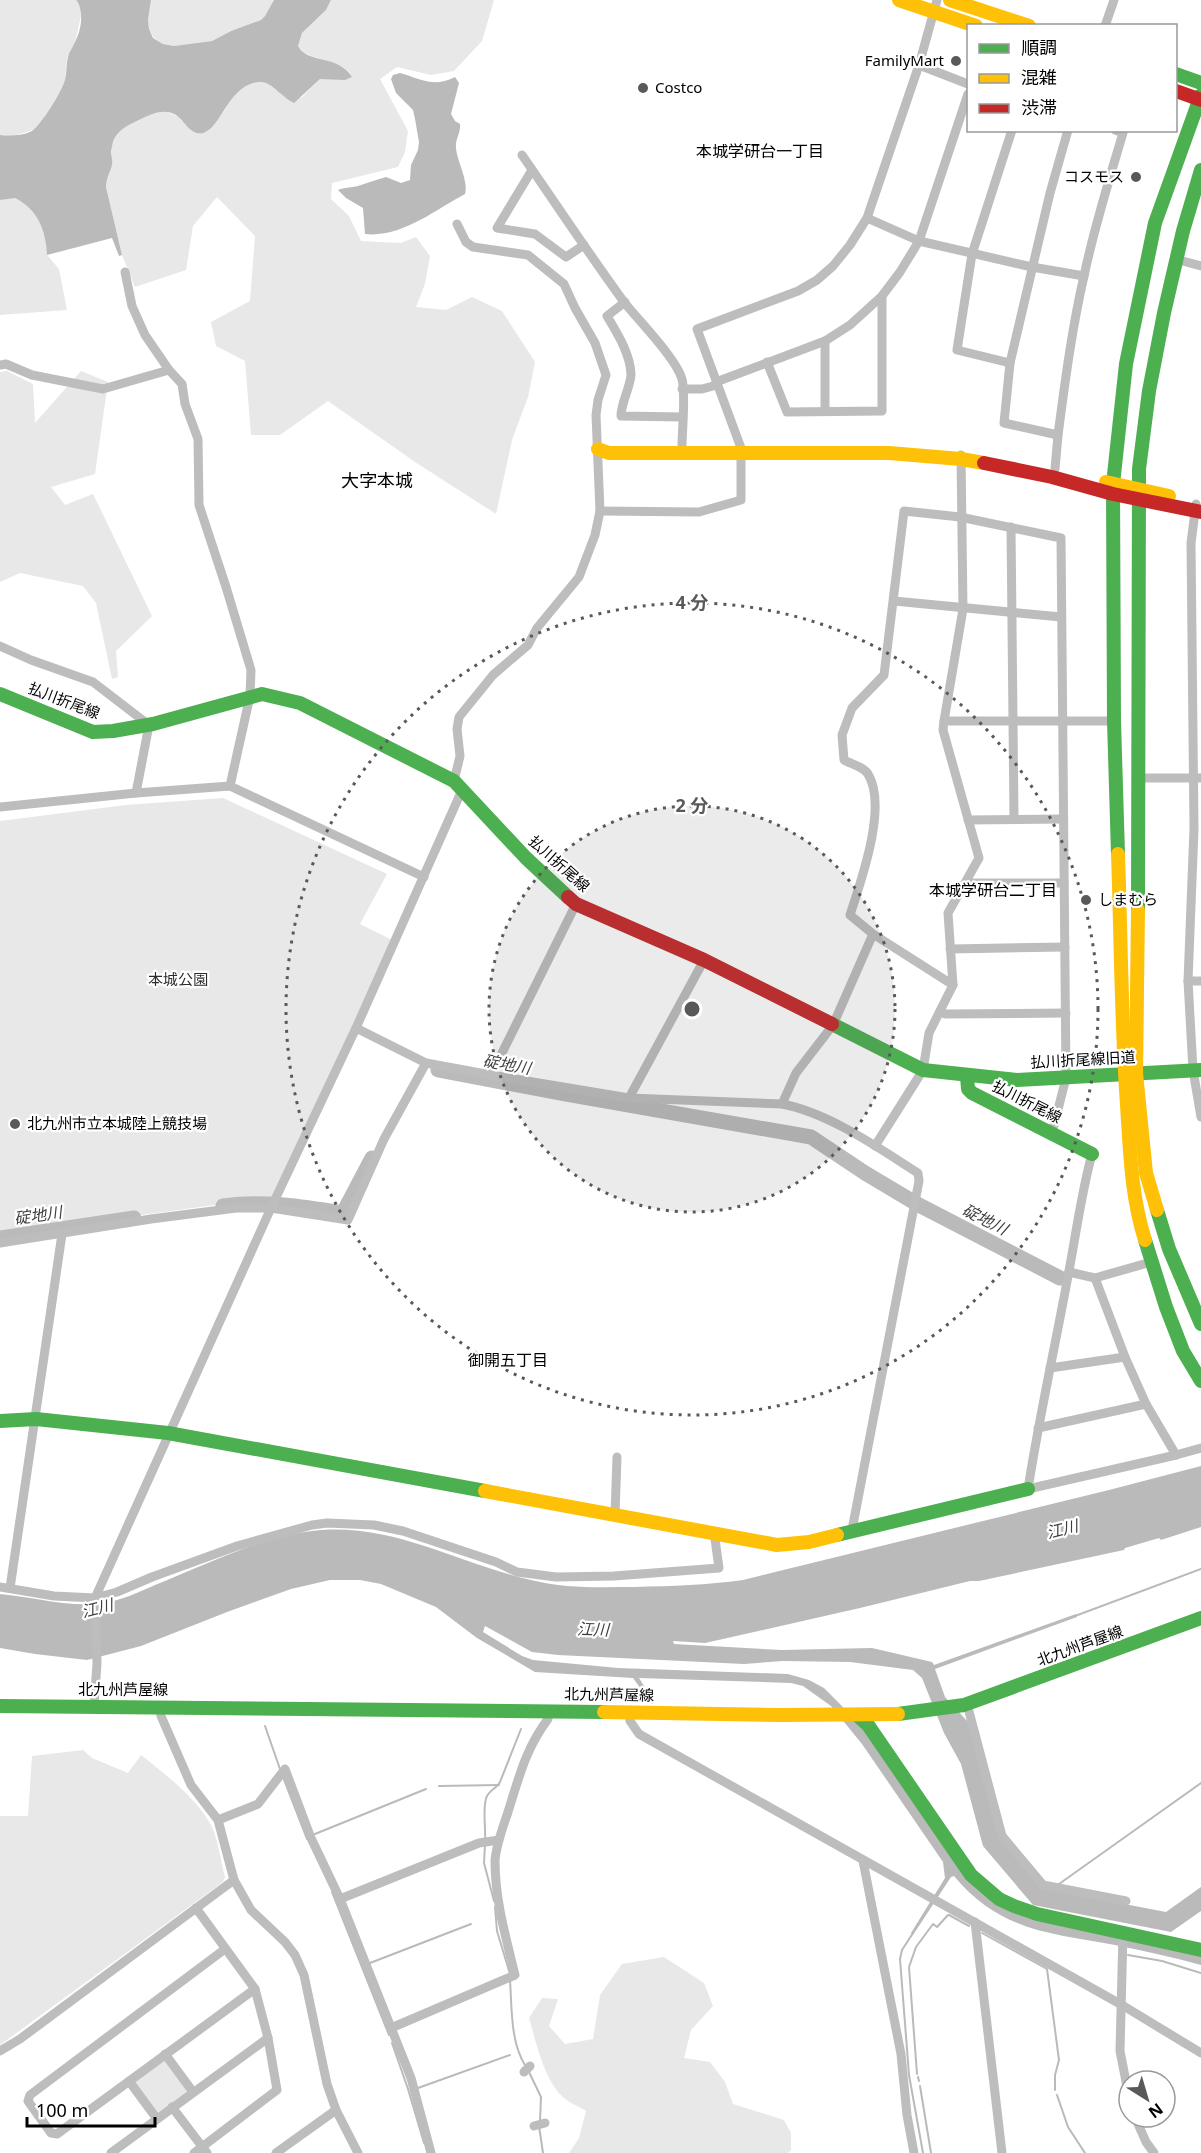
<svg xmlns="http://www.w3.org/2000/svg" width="1201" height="2153" viewBox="0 0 1201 2153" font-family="'Noto Sans','Noto Sans JP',sans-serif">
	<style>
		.green { fill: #e8e8e8 }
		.water { fill: #bababa }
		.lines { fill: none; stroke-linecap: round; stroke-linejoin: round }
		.stream { stroke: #bababa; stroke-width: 2 }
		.river { stroke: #bababa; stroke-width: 15 }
		.street { stroke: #bdbdbd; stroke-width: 9 }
		.fast { stroke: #4caf50; stroke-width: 14 }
		.slow { stroke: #ffc107; stroke-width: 14 }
		.jam { stroke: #c62828; stroke-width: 14 }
		.ring { fill: none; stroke: #595959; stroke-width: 3; stroke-dasharray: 3 6 }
		.poi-dot { fill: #595959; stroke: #fff; stroke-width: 2 }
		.labels { text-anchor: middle; stroke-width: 4.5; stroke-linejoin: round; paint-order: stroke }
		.poi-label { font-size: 15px; fill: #000; stroke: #fff; text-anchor: start }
		.street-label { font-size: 15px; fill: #000; stroke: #fff }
		.park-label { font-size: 15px; fill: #2d2d2d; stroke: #fff }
		.neighbourhood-label { font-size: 16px; fill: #000; stroke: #fff }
		.water-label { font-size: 16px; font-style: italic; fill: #3e3e3e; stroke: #fff }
		.quarter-label { font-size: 18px; fill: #000; stroke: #fff }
		.centre { fill: #595959; stroke: #fff; stroke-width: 3 }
		.ring-label { font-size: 18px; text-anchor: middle; font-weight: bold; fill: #595959; stroke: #fff; stroke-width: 4.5; stroke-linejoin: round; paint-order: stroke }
	</style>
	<rect width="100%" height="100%" fill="#fff"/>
	<g class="green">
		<polygon points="0,0 76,0 82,12 80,20 75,43 67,58 65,81 58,95 42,121 33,130 13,136 0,135"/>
		<polygon points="151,0 274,0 265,16 261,20 231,31 212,41 174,46 163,44 154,38 149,29 148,20"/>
		<path d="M 331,0 L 494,0 L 482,41 L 454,71 L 431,75 L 397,67 L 380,79 L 408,131 L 405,152 L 398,167 L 332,183 L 331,199 L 349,216 L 361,241 L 401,243 L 416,237 L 430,256 L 425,284 L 416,307 L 446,310 L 472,297 L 502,311 L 535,362 L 528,397 L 512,440 L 496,514 L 415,462 L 328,401 L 280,435 L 251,435 L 245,361 L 216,346 L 211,322 L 250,301 L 255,236 L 217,197 L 193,226 L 186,270 L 135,287 L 122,255 L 106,187 L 106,177 L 112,164 L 112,146 L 118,131 L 127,125 L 153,113 L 165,111 L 179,117 L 185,124 L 206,132 C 213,125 220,118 225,110 C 234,95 244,77 266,83 C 271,85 273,89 278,91 C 285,94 294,95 301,98 L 320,79 L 350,73 C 335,57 306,61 298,46 L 302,33 L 326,10 Z"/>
		<polygon points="8,198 15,198 23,202 37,217 43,228 46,238 47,255 59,269 67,310 0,315 0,200"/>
		<polygon points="7,371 33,384 35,423 81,371 108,382 95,474 51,487 65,505 93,494 152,616 116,651 118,677 112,679 96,603 83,586 20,573 0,582 0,372"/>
		<polygon points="223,798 387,874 360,924 392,940 271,1201 252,1200 60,1226 0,1236 0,821 126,805"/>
		<path d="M 83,1750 L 92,1758 L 128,1773 L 141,1755 C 164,1773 204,1804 214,1832 C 219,1846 221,1862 225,1877 L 223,1882 L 0,2045 L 0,1816 L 28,1816 L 32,1756 Z"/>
		<path d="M 664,1957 L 704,1983 L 713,2006 L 691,2030 L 684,2058 L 710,2062 L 725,2082 L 733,2104 L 784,2120 L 791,2133 L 791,2150 L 788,2153 L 569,2153 L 579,2138 L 586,2111 C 579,2106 568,2103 562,2096 C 544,2079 536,2042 529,2018 L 542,1998 L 558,1999 L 549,2026 L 565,2044 L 593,2039 L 600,1995 L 622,1964 Z"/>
		<polygon points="165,2058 190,2091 157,2115 133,2083"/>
	</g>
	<g class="water">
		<path d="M 76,0 L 151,0 L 148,20 L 149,29 L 153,38 L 163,44 L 174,46 L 212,41 L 231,31 L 261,20 L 265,16 L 274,0 L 331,0 L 326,10 L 302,33 L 298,46 C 307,64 338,54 352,77 L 345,80 L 320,79 L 294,103 C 284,98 277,89 268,84 C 262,81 255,82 250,84 C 227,93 220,128 203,133 C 189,136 184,118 174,114 C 164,109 153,113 143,118 C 129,125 115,129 112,147 C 110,153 113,160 112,165 C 110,173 106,178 106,187 L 122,255 L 119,256 L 112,238 L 47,255 C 46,230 38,210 15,198 L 0,200 L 0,135 C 11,136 22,136 32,131 C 41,125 62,91 65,80 C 67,72 66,64 68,57 C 69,52 72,49 74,44 C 81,32 85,11 76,0 Z"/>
		<path d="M 400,73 C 421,79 433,88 455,77 L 459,83 L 451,114 L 455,121 L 460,124 C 461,133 455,139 456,148 C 457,161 469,182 465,194 C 435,210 401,238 365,234 L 363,208 L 346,198 L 338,190 C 345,187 351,188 358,186 C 367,183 376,180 386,177 L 401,183 L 410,180 L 411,165 L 418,150 L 419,142 L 415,119 L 413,110 L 396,93 L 391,79 L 393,75 Z"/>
		<path d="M 1201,1466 L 1201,1527 L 1161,1540 L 1159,1538 L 1125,1548 L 1124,1550 L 979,1581 L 970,1581 L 860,1608 L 705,1643 L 673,1641 L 674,1644 L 782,1650 L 872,1648 L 932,1662 L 934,1665 L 1076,1614 L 1077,1617 L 935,1669 L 945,1697 L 969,1723 L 999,1837 L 1041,1888 L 1166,1912 L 1201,1887 L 1201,1911 L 1171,1932 L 1033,1905 L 983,1846 L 961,1764 L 944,1733 L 922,1678 L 913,1670 L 850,1662 L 783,1661 L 744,1664 L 558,1655 L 532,1652 L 485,1626 L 483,1632 L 522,1656 L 533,1660 L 618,1668 L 788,1674 L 809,1680 L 824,1688 L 839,1703 L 870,1737 L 991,1898 L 1201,1955 L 1201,1965 C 1172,1957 1144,1951 1115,1945 C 1049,1933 1000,1931 954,1876 L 951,1877 L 913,1935 L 911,1933 L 945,1878 L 943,1862 L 862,1744 L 831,1706 L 803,1686 L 791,1683 L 639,1678 L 654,1702 L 652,1704 L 633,1678 L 535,1672 L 477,1638 L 436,1607 L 381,1584 L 360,1580 L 330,1580 L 291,1589 L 227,1612 L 141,1646 L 87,1660 L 35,1654 L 0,1648 L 0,1594 C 35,1597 68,1608 103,1603 C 120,1601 139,1592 155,1585 C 206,1565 266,1534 322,1530 C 397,1525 460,1564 531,1580 C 566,1589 600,1587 635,1587 C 672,1586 707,1585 743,1580 L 1109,1490 Z"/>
	</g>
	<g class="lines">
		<g class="stream">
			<polyline points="1075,1616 1201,1569"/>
			<polyline points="265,1726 280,1769"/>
			<polyline points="283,1777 307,1839"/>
			<polyline points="439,1786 499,1785"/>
			<polyline points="315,1834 426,1789"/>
			<path d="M 485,1840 C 486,1828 482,1805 487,1796 C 490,1790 497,1788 500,1782 L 521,1729"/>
			<polyline points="485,1845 484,1863 494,1901"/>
			<polyline points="1059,1884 1201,1783"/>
			<polyline points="332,1892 389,2035"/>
			<polyline points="495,1907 497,1931 510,1974"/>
			<polyline points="949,1915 969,1926"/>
			<polyline points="913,1933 902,1950 900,1959 909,2075 923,2153"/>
			<polyline points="982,1933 1047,1969 1059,2060 1055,2075 1055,2090"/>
			<polyline points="1128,1955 1162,1961 1201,1973"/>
			<polyline points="370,1963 471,1924"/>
			<path d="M 510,1980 C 512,2008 510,2042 526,2067"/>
			<polyline points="392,2043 408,2089 424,2143"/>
			<polyline points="529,2072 541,2097 540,2121"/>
			<polyline points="917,2074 909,1967 916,1947 933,1924 937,1927 948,1915"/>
			<polyline points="918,2077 919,2081"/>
			<polyline points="920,2086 931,2153"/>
			<polyline points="418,2088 510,2055"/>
			<polyline points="1057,2095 1068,2127 1085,2153"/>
			<polyline points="539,2126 543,2153"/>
		</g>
		<g class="river">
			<polyline points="438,1070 565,1094 811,1137 865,1173 917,1204 1060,1278"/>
			<path d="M 223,1206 C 265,1200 303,1207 343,1213 L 372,1158"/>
			<polyline points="0,1238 134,1218"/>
		</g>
		<g class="street">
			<polyline points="1105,26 1114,0"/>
			<polyline points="919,65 968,84"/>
			<path d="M 1068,130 L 1050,193 L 1010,363 L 1004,423 L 1058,435 C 1065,382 1072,328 1084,276 C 1094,228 1109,180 1123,133 L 1115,130"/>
			<path d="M 522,155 C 556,204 589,254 624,302 C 638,320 676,358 682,379 C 686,395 682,429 682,447"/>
			<polyline points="532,170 497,228 535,234 566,257 584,245"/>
			<polyline points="867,218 919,241 1032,267 1084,276"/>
			<polyline points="1175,259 1201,266"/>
			<polyline points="125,272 132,306 145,335 169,370 182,384 185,404 198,439 199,505 226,587 251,670 250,696 230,786"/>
			<path d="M 625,302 L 607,316 C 617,333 630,353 631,374 C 631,386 621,402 621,416 L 682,417"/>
			<polyline points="767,362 787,412 882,411 882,296"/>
			<polyline points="1010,363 957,350 972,254 1012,130"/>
			<polyline points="0,365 6,364 32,375 103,389 169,370"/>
			<polyline points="716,382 825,341 850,325 882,296 900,272 919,241 968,94"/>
			<polyline points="682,389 702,389 717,385"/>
			<polyline points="825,411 825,341"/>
			<polyline points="961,455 963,609 944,721 1114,721"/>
			<polyline points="1055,469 1058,435"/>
			<polyline points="1196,504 1191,543 1194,829 1188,981 1193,1070 1201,1117"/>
			<polyline points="600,511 699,512 741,500 741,448 697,329 798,291 817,280 833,266 850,245 867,218 919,65 937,0"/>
			<polyline points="1011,527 1014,818"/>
			<polyline points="894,601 1061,617"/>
			<polyline points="0,646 31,660 93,682 149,725 136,793"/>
			<polyline points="1140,778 1201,778"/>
			<polyline points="454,781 460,756 457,729 459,717 493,675 528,645 537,628 579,577 595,535 600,511 596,415 598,400 606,375 595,343 575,308 564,284 528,255 473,247 466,242 457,224"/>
			<polyline points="0,807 136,793 230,786 424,877"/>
			<polyline points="968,820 1063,819"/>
			<polyline points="966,883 1064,883"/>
			<polyline points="950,949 1065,947"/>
			<polyline points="1188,981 1201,981"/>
			<path d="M 953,985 L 873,934 L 850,915 C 861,881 888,806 868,774 C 864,767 851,764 844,760 L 842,735 L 852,708 L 884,675 L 904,511 L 960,517 L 1061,538 L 1066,1078 L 1052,1133"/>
			<polyline points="940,1011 945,1014 1066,1013"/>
			<path d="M 356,1028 L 426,1063 L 491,1075 L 629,1098 L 782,1104 C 829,1113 877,1147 918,1173 L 919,1181 L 852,1530"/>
			<polyline points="491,1075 576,904"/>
			<polyline points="629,1098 704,960"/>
			<polyline points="782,1104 796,1073 833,1025 873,934"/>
			<polyline points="875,1146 923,1070 929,1033 953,985 948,913 979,858 943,730 944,721"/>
			<path d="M 1092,1154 C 1081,1194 1076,1235 1068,1276 C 1055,1347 1039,1418 1028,1489 L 1176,1455 L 1201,1448"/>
			<polyline points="0,1243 151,1219 236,1208 271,1208 348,1220 384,1139 426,1063"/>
			<polyline points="1151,1262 1095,1278 1125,1357 1146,1404 1176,1455"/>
			<polyline points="1069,1272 1095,1278"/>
			<polyline points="1050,1368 1125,1357"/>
			<polyline points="1038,1428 1146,1404"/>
			<polyline points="615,1515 617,1457"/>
			<polyline points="0,1587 54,1596 95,1598 117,1592 152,1577 237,1546 312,1525 327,1523 374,1525 403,1531 496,1562 517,1572 556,1577 614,1576 719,1568 714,1532"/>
			<polyline points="10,1588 62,1234"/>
			<polyline points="967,1704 1002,1836 1043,1885 1126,1901"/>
			<polyline points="160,1706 161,1716 191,1785 218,1820 234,1880 251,1910 285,1942 295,1955 304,1975 327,2084 336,2110 358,2153"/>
			<polyline points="94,1707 97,1663 95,1598 271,1208 356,1028 462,790"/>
			<polyline points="630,1712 630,1721 639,1734 1122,2005 1201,2053"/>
			<polyline points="218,1820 258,1804 285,1769 311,1838 340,1899 411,2078 431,2153"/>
			<polyline points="863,1861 901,2054 907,2115 914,2153"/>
			<polyline points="340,1899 479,1843 499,1840"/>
			<polyline points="975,1922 1002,2153"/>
			<polyline points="1123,1933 1120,2051 1129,2097"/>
			<polyline points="225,1949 30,2095 28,2101 51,2133 57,2134 255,1989"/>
			<path d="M 391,2028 L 515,1975 C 506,1938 495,1900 495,1861 C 496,1845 503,1827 508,1812 C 519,1777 526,1748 548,1719"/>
			<polyline points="0,2051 20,2039 234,1880"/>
			<polyline points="165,2054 193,2092"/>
			<polyline points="524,2072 530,2066"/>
			<polyline points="129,2081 157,2119"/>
			<polyline points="172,2107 207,2153"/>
			<polyline points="1135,2117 1146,2142 1154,2153"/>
			<polyline points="534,2126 545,2123"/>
			<polyline points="111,2153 268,2038"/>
			<polyline points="194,2153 277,2090 268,2038 255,1989 196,1908"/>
			<polyline points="276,2153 336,2110"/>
		</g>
		<g class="fast">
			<polyline points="1176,74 1201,83"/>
			<polyline points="0,694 93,732 113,731 153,724 262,694 300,703 454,781 526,858 568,897"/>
			<polyline points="1118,854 1114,721 1113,484 1126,364 1155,223 1201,95"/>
			<polyline points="1138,910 1139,469 1149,391 1164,313 1183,231 1201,170"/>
			<polyline points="832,1024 923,1070 1017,1080 1201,1070"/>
			<polyline points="967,1076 968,1089 972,1093 1092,1154"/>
			<polyline points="1157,1210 1169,1249 1201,1324"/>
			<polyline points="1145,1240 1166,1307 1183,1351 1201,1381"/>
			<polyline points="0,1421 36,1419 168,1433 485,1491"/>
			<polyline points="837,1535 1028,1489"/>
			<polyline points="0,1706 604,1712"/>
			<polyline points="898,1714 964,1705 1201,1618"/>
			<polyline points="858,1716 868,1725 971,1875 999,1899 1014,1906 1037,1914 1201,1950"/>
		</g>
		<g class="slow">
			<polyline points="899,0 976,26"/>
			<polyline points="950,0 1029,26"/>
			<polyline points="598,449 609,453 889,453 961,459 984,463"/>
			<polyline points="1106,482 1169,496"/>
			<path d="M 1118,854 C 1121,938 1121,1021 1127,1105 C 1130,1150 1131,1196 1145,1240"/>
			<polyline points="1138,910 1136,1073 1146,1173 1157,1210"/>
			<polyline points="485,1491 777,1545 809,1542 837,1535"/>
			<polyline points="604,1712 780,1715 898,1714"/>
		</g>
		<g class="jam">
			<polyline points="1176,91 1201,100"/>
			<polyline points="984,463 1052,477 1113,494 1201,512"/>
			<polyline points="568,897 576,904 704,960 832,1024"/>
		</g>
	</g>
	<circle cx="692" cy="1009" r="203" fill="#595959" fill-opacity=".12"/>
	<g class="ring">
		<circle cx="692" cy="1009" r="203"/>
		<circle cx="692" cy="1009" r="406"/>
	</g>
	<g class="poi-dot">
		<circle cx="956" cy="61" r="6"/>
		<circle cx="643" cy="88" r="6"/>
		<circle cx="1136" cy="177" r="6"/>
		<circle cx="1086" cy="900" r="6"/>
		<circle cx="15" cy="1124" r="6"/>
	</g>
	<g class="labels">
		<g class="poi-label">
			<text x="944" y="66" text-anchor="end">FamilyMart</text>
			<text x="655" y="93">Costco</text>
			<text x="1124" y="182" text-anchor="end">コスモス</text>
			<text x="1098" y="905">しまむら</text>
			<text x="27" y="1129">北九州市立本城陸上競技場</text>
		</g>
		<g class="street-label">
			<text transform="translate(64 701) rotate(21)" y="5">払川折尾線</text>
			<text transform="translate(559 864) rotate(42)" y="5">払川折尾線</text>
			<text transform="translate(1083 1060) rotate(-3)" y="5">払川折尾線旧道</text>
			<text transform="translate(1027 1102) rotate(27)" y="5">払川折尾線</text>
			<text transform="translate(1080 1646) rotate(-20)" y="5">北九州芦屋線</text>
			<text x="123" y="1695">北九州芦屋線</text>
			<text transform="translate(609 1695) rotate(1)" y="5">北九州芦屋線</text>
		</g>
		<g class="park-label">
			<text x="178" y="985">本城公園</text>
		</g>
		<g class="neighbourhood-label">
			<text x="760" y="157">本城学研台一丁目</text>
			<text x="993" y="896">本城学研台二丁目</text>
			<text x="508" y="1366">御開五丁目</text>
		</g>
		<g class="water-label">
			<text transform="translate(507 1064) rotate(10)" y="6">碇地川</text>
			<text transform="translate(38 1215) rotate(-8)" y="6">碇地川</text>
			<text transform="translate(985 1219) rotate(27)" y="6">碇地川</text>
			<text transform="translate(1062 1529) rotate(-14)" y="6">江川</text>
			<text transform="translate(97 1608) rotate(-14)" y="6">江川</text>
			<text transform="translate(593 1629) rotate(2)" y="6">江川</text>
		</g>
		<g class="quarter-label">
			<text x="377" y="487">大字本城</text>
		</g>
	</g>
	<circle cx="692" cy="1009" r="9" class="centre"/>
	<g class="ring-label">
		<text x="692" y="609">4 分</text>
		<text x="692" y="812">2 分</text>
	</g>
	<rect x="967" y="24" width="210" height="108" fill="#ffffff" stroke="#999999" stroke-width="1.5"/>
	<rect x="979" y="44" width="30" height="9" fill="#4caf50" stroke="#999999" stroke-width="1.5"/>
	<text x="1021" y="54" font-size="18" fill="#000000">順調</text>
	<rect x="979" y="74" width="30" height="9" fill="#ffc107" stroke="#999999" stroke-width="1.5"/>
	<text x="1021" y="84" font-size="18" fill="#000000">混雑</text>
	<rect x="979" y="104" width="30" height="9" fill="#c62828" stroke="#999999" stroke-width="1.5"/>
	<text x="1021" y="114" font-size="18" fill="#000000">渋滞</text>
	<g transform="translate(1147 2099) rotate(143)"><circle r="28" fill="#ffffff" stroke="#999999" stroke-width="1.5"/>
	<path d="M0-4.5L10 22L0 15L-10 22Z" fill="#595959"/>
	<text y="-9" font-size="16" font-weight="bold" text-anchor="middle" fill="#000000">N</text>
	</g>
	<path d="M27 2117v9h128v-9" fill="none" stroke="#000000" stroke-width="3"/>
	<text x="36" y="2117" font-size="18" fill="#000000" stroke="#ffffff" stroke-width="4.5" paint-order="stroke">100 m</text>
</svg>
